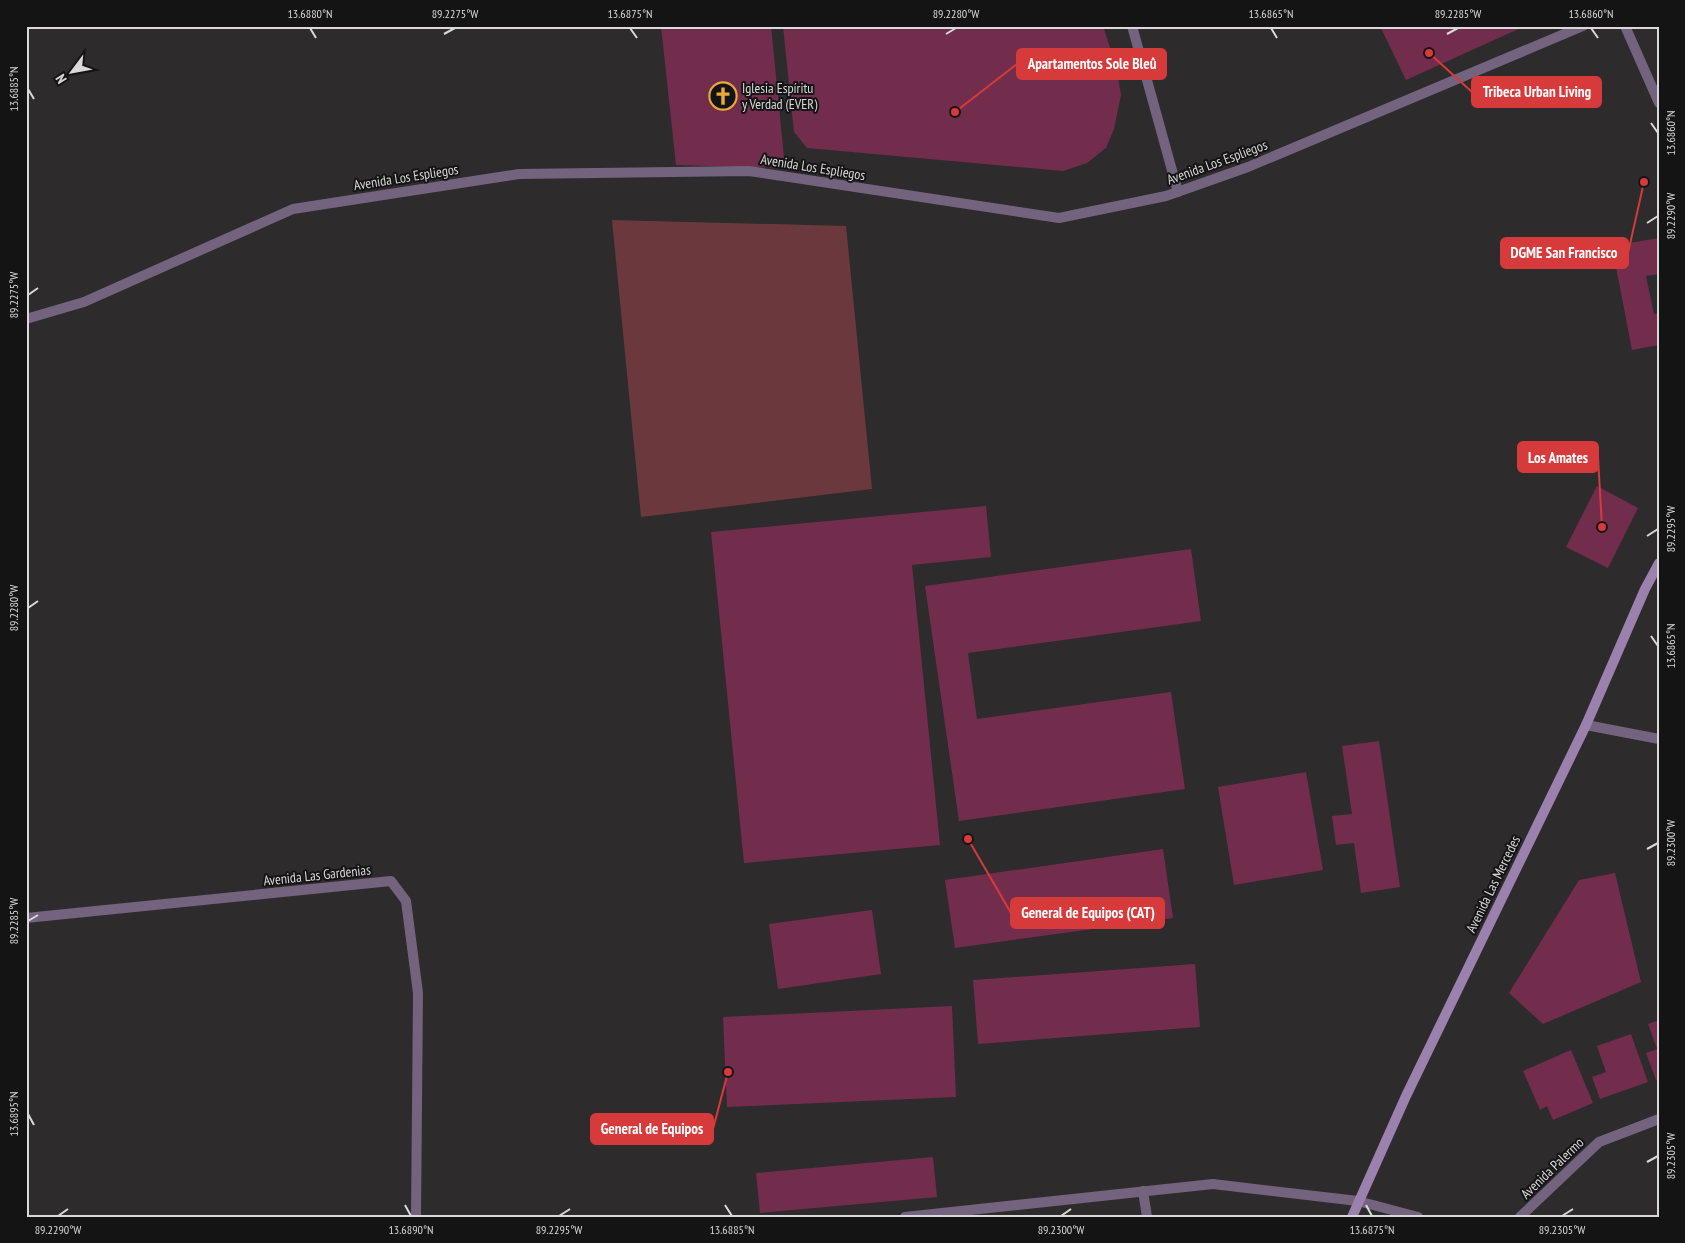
<svg xmlns="http://www.w3.org/2000/svg" width="1685" height="1243" viewBox="0 0 1685 1243" font-family="'PT Sans Narrow',sans-serif">
	<style>
		.green { fill: #6b393d }
		.building { fill: #722d4d }
		.lines { fill: none; stroke-linecap: round; stroke-linejoin: round }
		.lane { stroke: #73637e; stroke-width: 10 }
		.street { stroke: #73637e; stroke-width: 10 }
		.secondary { stroke: #9b81ad; stroke-width: 10 }
		.ticks { fill: none; stroke: #dad9da; stroke-width: 2 }
		.labels { text-anchor: middle; stroke-width: 4; stroke-linejoin: round; paint-order: stroke }
		.poi-label { font-size: 14px; fill: #dad9da; stroke: #151414; text-anchor: start }
		.street-label { font-size: 14px; fill: #dad9da; stroke: #151414 }
		.leader { fill: none; stroke: #d63a3a; stroke-width: 2 }
		.callout-dot { fill: #d63a3a; stroke: #151414; stroke-width: 2 }
		.callout { fill: #d63a3a; stroke: #d63a3a; stroke-width: 2 }
		.callout-label { font-size: 15px; text-anchor: middle; font-weight: bold; fill: #fff }
		.neatline { fill: none; stroke: #dad9da; stroke-width: 2 }
		.ticks-label { font-size: 12px; text-anchor: middle; fill: #dad9da }
	</style>
	<rect width="100%" height="100%" fill="#2d2b2c"/>
	<polygon class="green" points="612,220 846,226 872,489 641,517"/>
	<g class="building">
		<polygon points="661,26 771,26 785,168 676,165"/>
		<polygon points="783,26 1103,26 1116,66 1121,95 1114,129 1106,148 1087,163 1063,171 807,148 794,132"/>
		<polygon points="1380,26 1525,26 1406,80"/>
		<polygon points="1659,238 1659,274 1646,276 1654,314 1659,313 1659,345 1632,350 1612,246"/>
		<polygon points="1597,486 1638,508 1608,568 1566,547"/>
		<polygon points="986,506 991,557 912,565 940,845 744,863 711,532"/>
		<polygon points="1191,549 1201,621 968,653 977,719 1171,692 1185,789 959,821 925,586"/>
		<polygon points="1379,741 1400,887 1361,893 1354,843 1336,845 1332,816 1352,814 1342,746"/>
		<polygon points="1306,772 1323,870 1234,885 1218,787"/>
		<polygon points="1163,849 1173,918 955,948 945,880"/>
		<polygon points="1615,873 1641,982 1543,1024 1509,993 1579,880"/>
		<polygon points="872,910 881,974 778,989 769,924"/>
		<polygon points="1195,964 1200,1027 978,1044 973,980"/>
		<polygon points="952,1006 956,1097 727,1107 723,1017"/>
		<polygon points="1659,1020 1659,1079 1656,1080 1646,1053 1657,1049 1648,1024"/>
		<polygon points="1631,1034 1648,1082 1600,1099 1592,1077 1606,1072 1597,1046"/>
		<polygon points="1571,1050 1593,1103 1553,1120 1547,1106 1540,1110 1523,1071"/>
		<polygon points="933,1157 937,1197 760,1213 756,1173"/>
	</g>
	<g class="lines">
		<polyline class="lane" points="1143,1191 1147,1217"/>
		<g class="street">
			<polyline points="1132,26 1178,192"/>
			<polyline points="1625,26 1659,103"/>
			<polyline points="26,319 84,302 293,209 519,174 749,171 1059,218 1166,196 1248,167 1583,26"/>
			<polyline points="1586,725 1659,739"/>
			<polyline points="26,918 391,881 406,901 418,993 416,1217"/>
			<polyline points="905,1217 1213,1184 1358,1201 1418,1217"/>
			<polyline points="1520,1217 1599,1142 1659,1119"/>
		</g>
		<polyline class="secondary" points="1352,1217 1406,1096 1586,725 1645,589 1659,563"/>
	</g>
	<path class="ticks" d="M 310,28 L 316,38M 630,28 L 637,38M 1271,28 L 1277,38M 1591,28 L 1598,38M 444,34 L 455,28M 946,34 L 956,28M 1447,34 L 1458,28M 28,89 L 34,99M 1651,123 L 1658,133M 1647,223 L 1658,216M 28,295 L 38,288M 1647,536 L 1658,529M 28,608 L 38,601M 1651,636 L 1658,646M 1647,849 L 1658,843M 28,921 L 38,915M 28,1114 L 34,1125M 1647,1162 L 1658,1156M 405,1205 L 411,1216M 725,1205 L 732,1216M 1366,1205 L 1372,1216M 58,1216 L 68,1209M 559,1216 L 570,1209M 1061,1216 L 1071,1209M 1562,1216 L 1573,1209"/>
	<defs>
		<g id="church-ring" transform="scale(1.4375)"><circle r="9.5" fill="#151414" stroke="#e8ab37" stroke-width="1.5"/><path d="M-1.2-6h2.4v3.5h3.3v2.4h-3.3V6h-2.4V-.1h-3.3v-2.4h3.3Z" fill="#e8ab37"/></g>
	</defs>
	<g fill-rule="evenodd">
		<use href="#church-ring" x="723" y="96"/>
	</g>
	<g class="labels">
		<g class="poi-label">
			<text x="742" y="93">Iglesia Espíritu<tspan x="742" dy="16">y Verdad (EVER)</tspan></text>
		</g>
		<g class="street-label">
			<text transform="translate(1217 162) rotate(-20)" y="5">Avenida Los Espliegos</text>
			<text transform="translate(813 167) rotate(9)" y="5">Avenida Los Espliegos</text>
			<text transform="translate(406 177) rotate(-9)" y="5">Avenida Los Espliegos</text>
			<text transform="translate(317 875) rotate(-6)" y="5">Avenida Las Gardenias</text>
			<text transform="translate(1493 884) rotate(-64)" y="5">Avenida Las Mercedes</text>
			<text transform="translate(1552 1168) rotate(-44)" y="5">Avenida Palermo</text>
		</g>
	</g>
	<path class="leader" d="M955 112L1017 64M1429 53L1472 92M1644 182L1628 253M1602 527L1598 457M968 839L1011 913M728 1072L713 1129"/>
	<g class="callout-dot">
		<circle cx="955" cy="112" r="5"/>
		<circle cx="1429" cy="53" r="5"/>
		<circle cx="1644" cy="182" r="5"/>
		<circle cx="1602" cy="527" r="5"/>
		<circle cx="968" cy="839" r="5"/>
		<circle cx="728" cy="1072" r="5"/>
	</g>
	<g class="callout">
		<rect x="1017" y="49" width="149" height="30" rx="5"/>
		<rect x="1472" y="77" width="129" height="30" rx="5"/>
		<rect x="1501" y="238" width="127" height="30" rx="5"/>
		<rect x="1518" y="442" width="80" height="30" rx="5"/>
		<rect x="1011" y="898" width="153" height="30" rx="5"/>
		<rect x="591" y="1114" width="122" height="30" rx="5"/>
	</g>
	<g class="callout-label">
		<text x="1092" y="69">Apartamentos Sole Bleû</text>
		<text x="1537" y="97">Tribeca Urban Living</text>
		<text x="1564" y="258">DGME San Francisco</text>
		<text x="1558" y="463">Los Amates</text>
		<text x="1088" y="918">General de Equipos (CAT)</text>
		<text x="652" y="1134">General de Equipos</text>
	</g>
	<rect width="1685" height="1243" fill="none" stroke="#151414" stroke-width="55"/>
	<g transform="translate(72 72) rotate(238)" stroke="#151414" stroke-width="4" paint-order="stroke">
	<path d="M0-4L9 19L0 12L-9 19Z" fill="#dad9da"/>
	<text y="-8" font-size="14" font-weight="bold" text-anchor="middle" fill="#dad9da">N</text>
	</g>
	<rect x="28" y="28" width="1630" height="1188" class="neatline"/>
	<g class="ticks-label">
		<text x="310" y="18">13.6880°N</text>
		<text x="455" y="18">89.2275°W</text>
		<text x="630" y="18">13.6875°N</text>
		<text x="956" y="18">89.2280°W</text>
		<text x="1271" y="18">13.6865°N</text>
		<text x="1458" y="18">89.2285°W</text>
		<text x="1591" y="18">13.6860°N</text>
		<text transform="translate(14 89) rotate(-90)" y="4">13.6885°N</text>
		<text transform="translate(1671 133) rotate(-90)" y="4">13.6860°N</text>
		<text transform="translate(1671 216) rotate(-90)" y="4">89.2290°W</text>
		<text transform="translate(14 295) rotate(-90)" y="4">89.2275°W</text>
		<text transform="translate(1671 529) rotate(-90)" y="4">89.2295°W</text>
		<text transform="translate(14 608) rotate(-90)" y="4">89.2280°W</text>
		<text transform="translate(1671 646) rotate(-90)" y="4">13.6865°N</text>
		<text transform="translate(1671 843) rotate(-90)" y="4">89.2300°W</text>
		<text transform="translate(14 921) rotate(-90)" y="4">89.2285°W</text>
		<text transform="translate(14 1114) rotate(-90)" y="4">13.6895°N</text>
		<text transform="translate(1671 1156) rotate(-90)" y="4">89.2305°W</text>
		<text x="58" y="1234">89.2290°W</text>
		<text x="411" y="1234">13.6890°N</text>
		<text x="559" y="1234">89.2295°W</text>
		<text x="732" y="1234">13.6885°N</text>
		<text x="1061" y="1234">89.2300°W</text>
		<text x="1372" y="1234">13.6875°N</text>
		<text x="1562" y="1234">89.2305°W</text>
	</g>
</svg>
